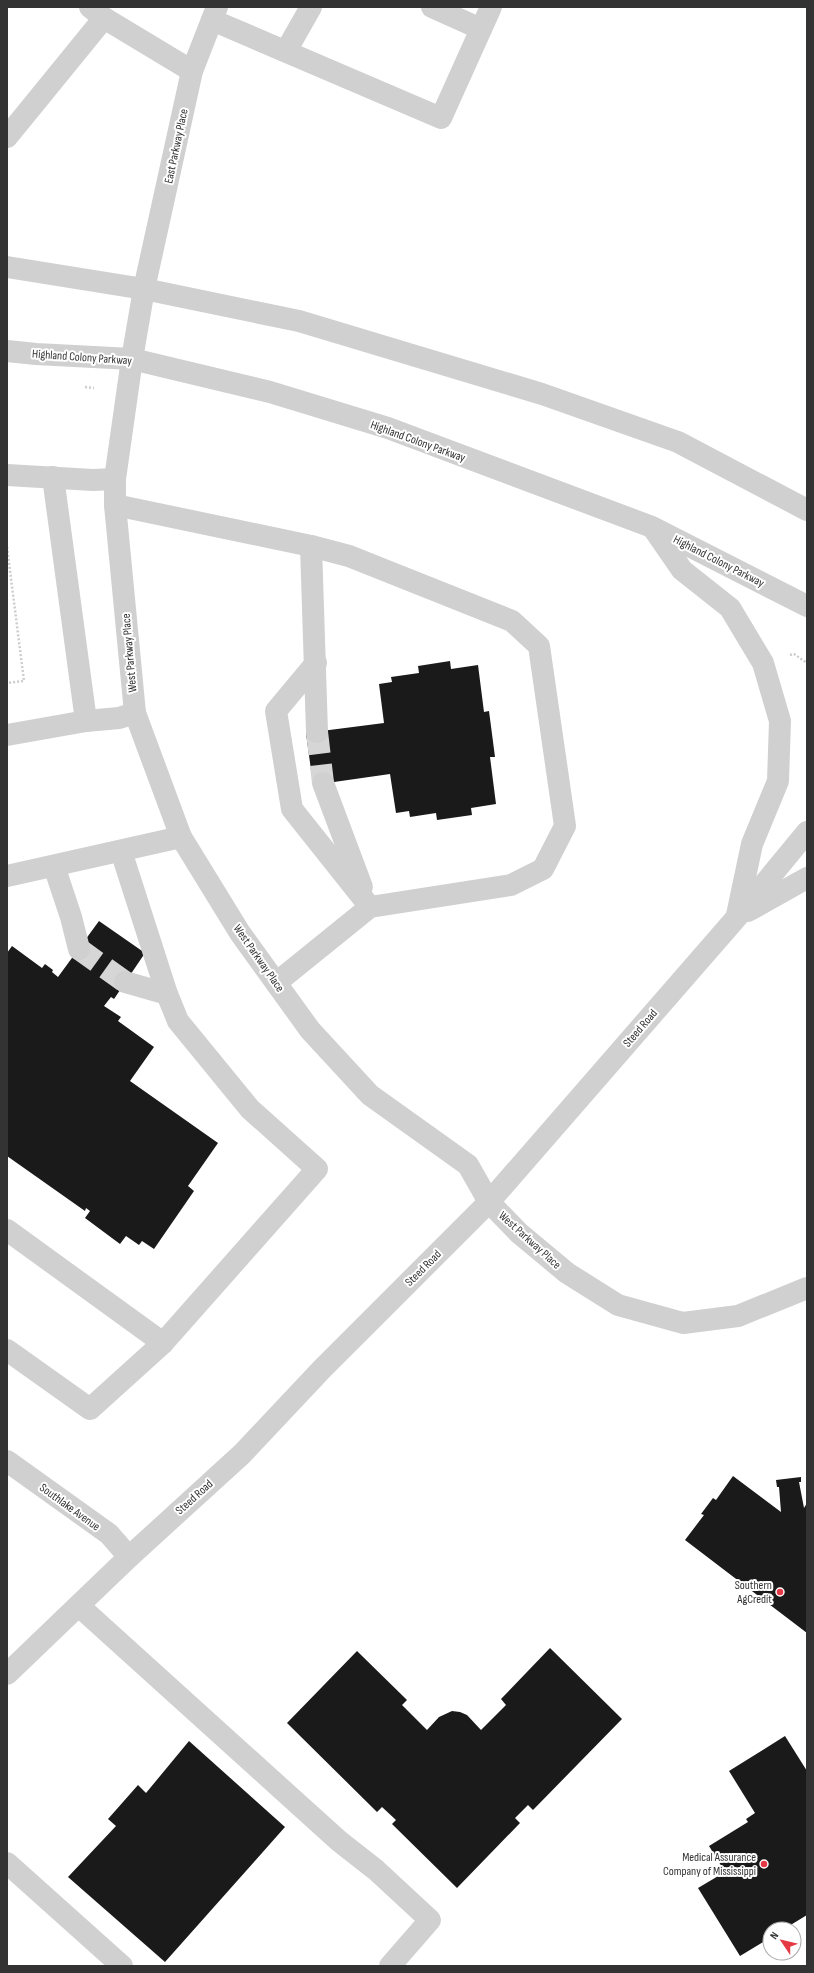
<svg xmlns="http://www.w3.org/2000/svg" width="814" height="1973" viewBox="0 0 814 1973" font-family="'Sofia Sans Condensed',sans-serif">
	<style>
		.building { fill: #1a1a1a }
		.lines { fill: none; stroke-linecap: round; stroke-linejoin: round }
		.minor-tunnel { stroke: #d6d6d6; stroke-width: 22; stroke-dasharray: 22 11; stroke-linecap: butt }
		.path { stroke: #cdcdcd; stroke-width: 2.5; stroke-dasharray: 2 2; stroke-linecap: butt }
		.minor { stroke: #d0d0d0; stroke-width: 22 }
		.poi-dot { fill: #e63946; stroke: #fff; stroke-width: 1.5 }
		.labels { text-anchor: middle; stroke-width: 4; stroke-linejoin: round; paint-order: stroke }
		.street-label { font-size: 12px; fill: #333; stroke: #fff }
		.poi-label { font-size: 12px; fill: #333; stroke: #fff; text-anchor: end }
	</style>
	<rect width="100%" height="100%" fill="#fff"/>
	<g class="building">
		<polygon points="450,661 451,669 478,665 484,712 489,711 495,757 490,757 496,804 471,808 472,815 437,820 436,813 410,817 409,811 396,813 390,774 313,785 306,733 384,723 379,684 392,682 391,677 419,673 418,666"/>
		<polygon points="99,921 145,953 114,999 111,997 104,1006 121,1017 118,1021 154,1047 130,1081 218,1143 188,1186 194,1191 154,1249 142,1241 139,1245 126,1236 120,1244 85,1218 90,1211 86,1208 85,1211 7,1156 7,953 12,946 42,968 45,964 53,970 52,972 58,977"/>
		<polygon points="733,1476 781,1512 779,1487 777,1487 776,1480 801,1477 801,1482 799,1482 804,1508 807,1503 807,1633 685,1540 704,1515 701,1514 713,1498 716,1500"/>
		<polygon points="550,1648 622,1719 533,1810 528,1805 515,1818 520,1823 457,1888 392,1824 396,1820 382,1807 377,1812 287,1723 357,1651 407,1700 402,1705 427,1730 439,1717 452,1711 460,1712 467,1715 481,1730 506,1705 501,1699"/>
		<polygon points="785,1736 807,1771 807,1915 784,1929 770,1929 770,1938 740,1956 698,1888 725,1872 709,1846 748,1822 746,1819 755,1813 729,1771"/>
		<polygon points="189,1741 285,1827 165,1962 68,1877 116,1826 108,1819 138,1785 146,1793"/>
	</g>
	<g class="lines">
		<g class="minor-tunnel">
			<polyline points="317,732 323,783"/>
			<polyline points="79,949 125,982"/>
		</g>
		<g class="path">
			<polyline points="85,387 94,388"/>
			<polyline points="7,547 24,681 7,683"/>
			<polyline points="790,655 794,654 807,663"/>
		</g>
		<g class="minor">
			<polyline points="90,7 104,18 192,71"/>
			<polyline points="217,7 192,71 144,289 132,359 115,479 115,505 135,713 181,837 240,933 310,1030 370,1095 468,1165 489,1202 519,1233 567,1273 618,1305 683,1323 738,1316 807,1288"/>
			<polyline points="432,7 481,29"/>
			<polyline points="212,20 441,118 491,7"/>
			<polyline points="286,51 311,7"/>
			<polyline points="7,137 104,18"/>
			<polyline points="7,267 144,289 299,321 542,394 678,442 807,510"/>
			<polyline points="7,351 36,354 132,359 270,392 388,428 652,527 807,606"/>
			<polyline points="7,475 93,480 115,479"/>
			<polyline points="53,477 86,721"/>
			<polyline points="115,505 311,546 349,556 512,621 539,646 565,826 543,869 511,885 370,907 276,983"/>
			<polyline points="653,528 682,570 730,608 763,663 780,721 778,781 752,844 737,915"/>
			<polyline points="311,546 317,732"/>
			<polyline points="316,663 276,711 292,809 370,907"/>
			<polyline points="7,735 86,721 119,718 135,713"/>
			<polyline points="323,783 362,887"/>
			<polyline points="54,866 71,917 79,949"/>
			<polyline points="7,876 181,837"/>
			<polyline points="748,911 807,878"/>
			<polyline points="125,982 167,994"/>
			<polyline points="7,1230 163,1343"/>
			<polyline points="7,1350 90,1409 163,1343 317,1169 250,1109 178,1021 167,994 121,851"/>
			<polyline points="7,1461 109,1534 129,1557"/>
			<polyline points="79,1606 339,1841 376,1870 430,1920 390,1966"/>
			<polyline points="7,1674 129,1557 242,1454 322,1369 489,1202 737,917 807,832"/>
			<polyline points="7,1863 122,1966"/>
		</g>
	</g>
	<g class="poi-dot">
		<circle cx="780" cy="1592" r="4"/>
		<circle cx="764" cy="1864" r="4"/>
	</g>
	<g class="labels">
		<g class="street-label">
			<text transform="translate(176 146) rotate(-78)" y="4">East Parkway Place</text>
			<text transform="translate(82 357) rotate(4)" y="4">Highland Colony Parkway</text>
			<text transform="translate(418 441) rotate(20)" y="4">Highland Colony Parkway</text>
			<text transform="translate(719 561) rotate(27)" y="4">Highland Colony Parkway</text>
			<text transform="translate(129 653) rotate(-95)" y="4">West Parkway Place</text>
			<text transform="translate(259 958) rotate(55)" y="4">West Parkway Place</text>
			<text transform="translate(640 1028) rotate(-49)" y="4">Steed Road</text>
			<text transform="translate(530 1240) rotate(42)" y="4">West Parkway Place</text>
			<text transform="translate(423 1268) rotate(-45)" y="4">Steed Road</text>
			<text transform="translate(194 1497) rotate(-42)" y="4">Steed Road</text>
			<text transform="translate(70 1507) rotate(36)" y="4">Southlake Avenue</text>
		</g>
		<g class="poi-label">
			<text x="772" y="1589">Southern<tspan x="772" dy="14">AgCredit</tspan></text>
			<text x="756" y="1861">Medical Assurance<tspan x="756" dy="14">Company of Mississippi</tspan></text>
		</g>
	</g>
	<rect width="814" height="1973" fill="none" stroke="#333333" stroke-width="16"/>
	<g transform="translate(782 1941) rotate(305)"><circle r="19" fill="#ffffff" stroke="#adadad"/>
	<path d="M0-3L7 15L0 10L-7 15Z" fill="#e63946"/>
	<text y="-6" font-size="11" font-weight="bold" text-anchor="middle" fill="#333333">N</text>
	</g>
</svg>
